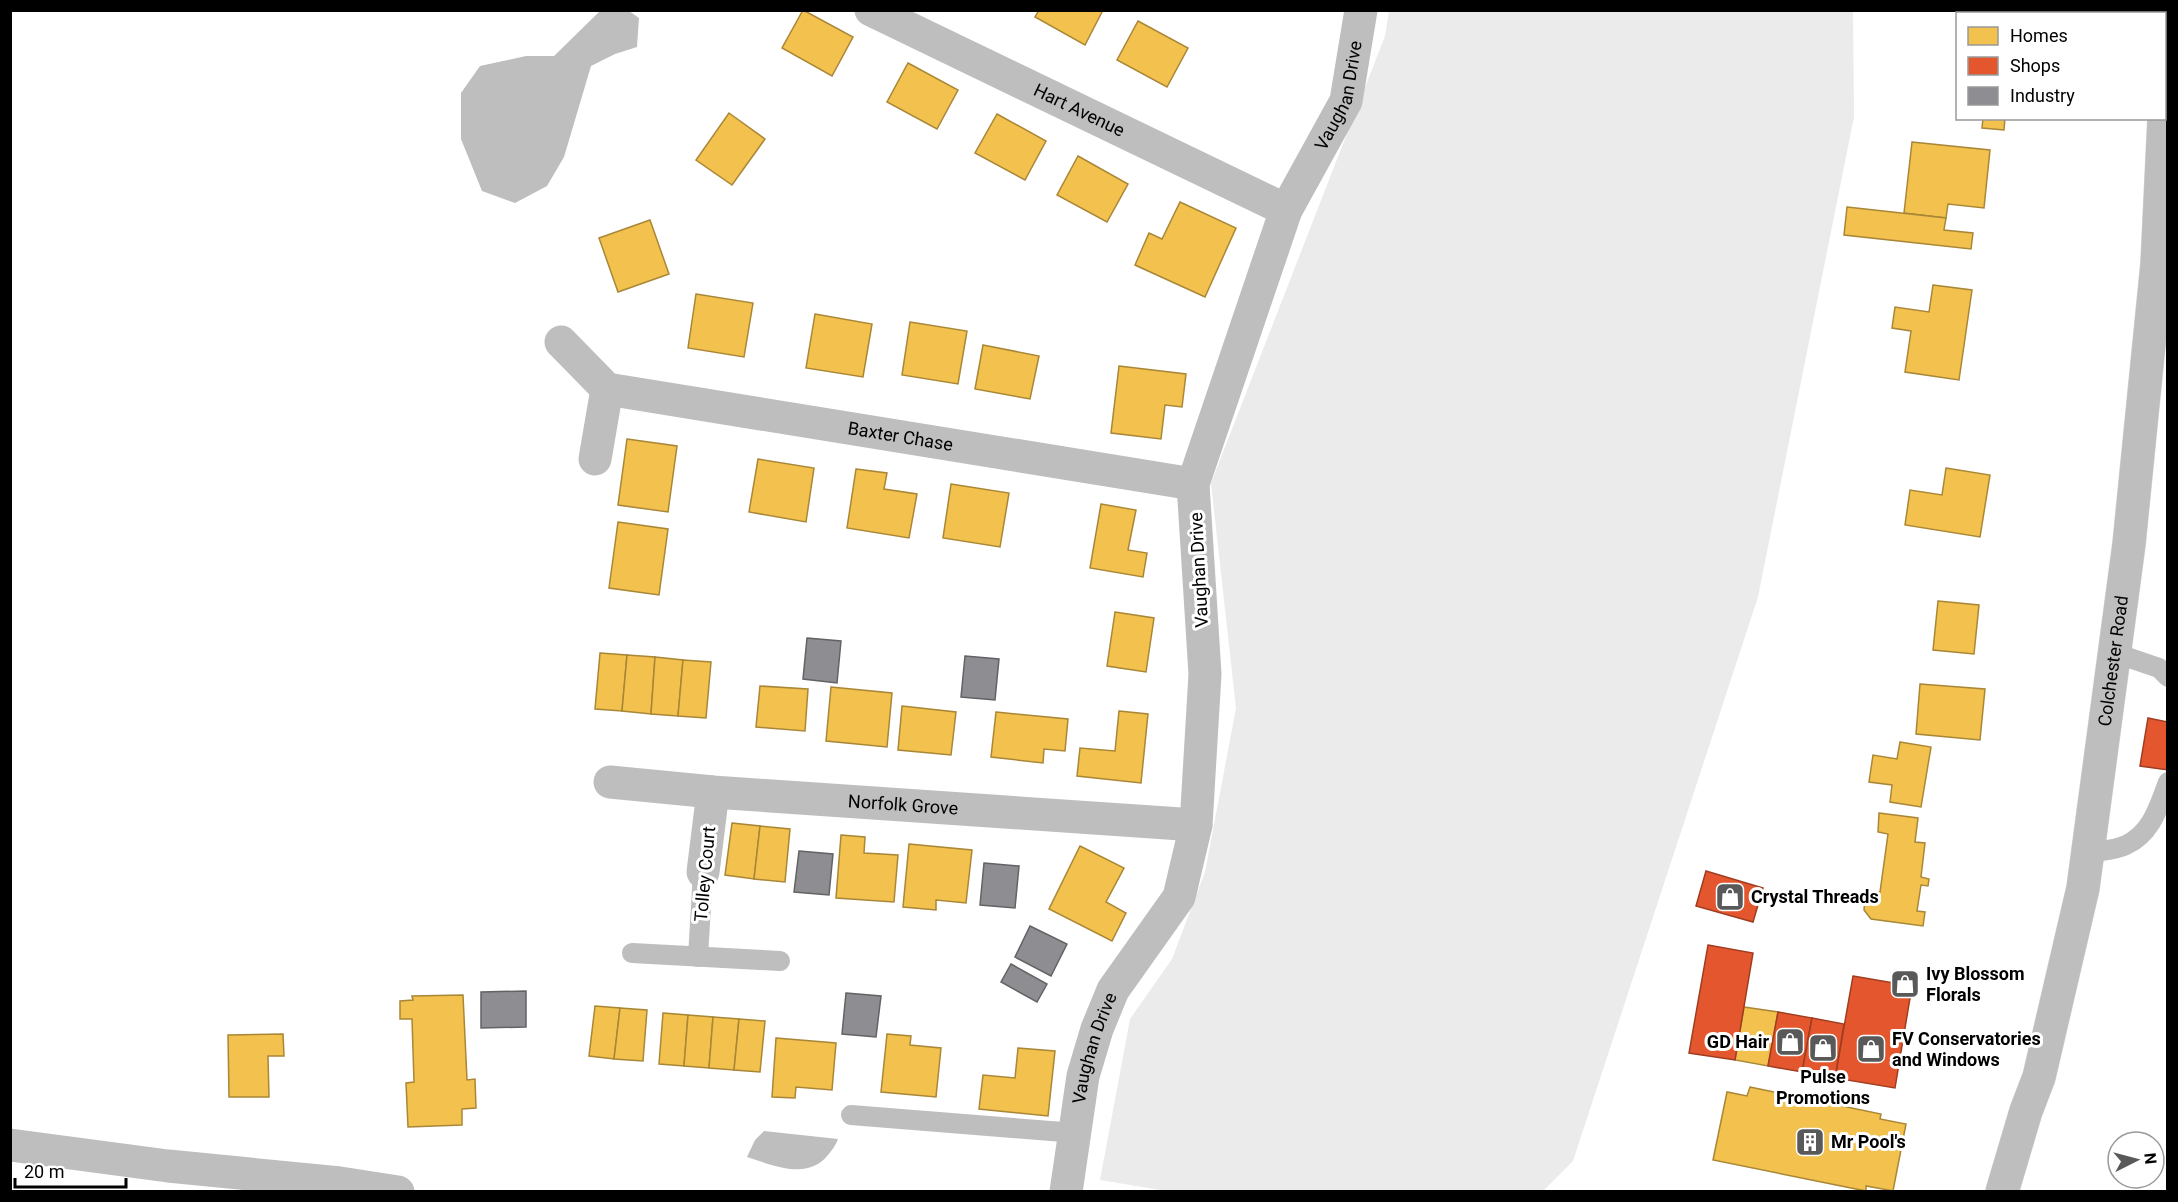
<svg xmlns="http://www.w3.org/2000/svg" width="2178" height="1202" viewBox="0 0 2178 1202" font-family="Roboto,sans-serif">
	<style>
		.green { fill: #ebebeb }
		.water { fill: #bebebe }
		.homes { fill: #f2c14e; stroke: #a98737; stroke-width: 1.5 }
		.shops { fill: #e4572e; stroke: #a03d20; stroke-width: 1.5 }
		.industry { fill: #8d8d92; stroke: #636366; stroke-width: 1.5 }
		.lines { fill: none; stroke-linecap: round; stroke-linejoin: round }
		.primary-casing { stroke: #dbdbdb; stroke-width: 34 }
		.service { stroke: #bebebe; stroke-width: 20 }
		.minor { stroke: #bebebe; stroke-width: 33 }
		.tertiary { stroke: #bebebe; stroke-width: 33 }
		.primary { stroke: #bebebe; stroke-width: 33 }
		.labels { text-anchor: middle; stroke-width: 6; stroke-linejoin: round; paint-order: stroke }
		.street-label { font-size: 18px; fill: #000; stroke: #fff }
		.poi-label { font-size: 18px; font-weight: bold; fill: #000; stroke: #fff; text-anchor: start }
	</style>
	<rect width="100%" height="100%" fill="#fff"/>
	<polygon class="green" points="1389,11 1853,11 1854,117 1758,597 1573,1161 1542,1192 1172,1192 1100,1180 1130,1019 1172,959 1205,872 1236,708 1211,483 1385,36"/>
	<g class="water">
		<polygon points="600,11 629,11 639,18 637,47 615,54 591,66 564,157 547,186 515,203 482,191 461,139 461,93 480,66 526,56 554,56"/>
		<path d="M 764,1131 L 838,1139 C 836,1145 832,1150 828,1155 C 807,1181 773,1165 747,1157 L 755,1140 Z"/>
	</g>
	<g class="homes">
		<polygon points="803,10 853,37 832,76 782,48"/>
		<polygon points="1039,10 1103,10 1085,45 1035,17"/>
		<polygon points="1138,21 1188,48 1167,87 1117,60"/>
		<polygon points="908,63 958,90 937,129 887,102"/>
		<polygon points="729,113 765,139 732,185 696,160"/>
		<polygon points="997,114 1046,141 1025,180 975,153"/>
		<polygon points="1983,118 2005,118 2004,130 1982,128"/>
		<polygon points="1912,142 1990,150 1984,208 1948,204 1946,218 1904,213"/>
		<polygon points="1078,156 1128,184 1107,222 1057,195"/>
		<polygon points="1180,202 1236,228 1205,297 1135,265 1149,233 1162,239"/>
		<polygon points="1847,207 1946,218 1944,230 1973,233 1971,249 1844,235"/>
		<polygon points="650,220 669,274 618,292 599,238"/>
		<polygon points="1933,285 1972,290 1959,380 1905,372 1911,331 1892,328 1895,307 1929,312"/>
		<polygon points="696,294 753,303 744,357 688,348"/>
		<polygon points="815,314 872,324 863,377 806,368"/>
		<polygon points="910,322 967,331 958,384 902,375"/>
		<polygon points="983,345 1039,356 1030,399 975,389"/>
		<polygon points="1119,366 1186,374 1182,407 1165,405 1161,439 1111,433"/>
		<polygon points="627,439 677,446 668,512 618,505"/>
		<polygon points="758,459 814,468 806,522 749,512"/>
		<polygon points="1946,468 1990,475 1980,537 1905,525 1910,490 1942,495"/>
		<polygon points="856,469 887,473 884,489 917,494 909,538 847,528"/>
		<polygon points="951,484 1009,493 1000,547 943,538"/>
		<polygon points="1101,504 1136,510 1128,550 1147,553 1143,577 1090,568"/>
		<polygon points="618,522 668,529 659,595 609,588"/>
		<polygon points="1938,601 1979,605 1974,654 1933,650"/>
		<polygon points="1115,612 1154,618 1146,672 1107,666"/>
		<polygon points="600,653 627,655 622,711 595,709"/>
		<polygon points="627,655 655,657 651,714 622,711"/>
		<polygon points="655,657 683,660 678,716 651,714"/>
		<polygon points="683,660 711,662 706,718 678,716"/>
		<polygon points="1920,684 1985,689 1980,740 1916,734"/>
		<polygon points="760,686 808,689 805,731 756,727"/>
		<polygon points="831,687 892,693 887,747 826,741"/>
		<polygon points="902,706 956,712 951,755 898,750"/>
		<polygon points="1119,711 1148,714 1141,783 1077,776 1080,748 1115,751"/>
		<polygon points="996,712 1068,719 1065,751 1044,749 1043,763 991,757"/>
		<polygon points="1900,742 1931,747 1921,807 1890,802 1892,785 1869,782 1873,755 1897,759"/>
		<polygon points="1879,813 1918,818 1915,842 1925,843 1921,877 1929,879 1928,886 1921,885 1917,911 1925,912 1923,926 1871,919 1864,910 1865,898 1875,892 1880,892 1888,834 1878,832"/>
		<polygon points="732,823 760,826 754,879 725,875"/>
		<polygon points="760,826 790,829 785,882 754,879"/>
		<polygon points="841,835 865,837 864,853 898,855 894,902 836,898"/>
		<polygon points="909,844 972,850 966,903 936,900 936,910 903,907"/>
		<polygon points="1080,846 1124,868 1106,902 1126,913 1112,941 1049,909"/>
		<polygon points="463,995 467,1080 475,1079 476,1108 462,1109 462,1125 408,1127 406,1083 414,1082 412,1019 400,1019 400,1001 413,1000 412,996"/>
		<polygon points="595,1006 620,1008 614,1059 589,1056"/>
		<polygon points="1744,1007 1778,1012 1768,1066 1735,1060"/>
		<polygon points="620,1008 647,1010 643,1061 614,1059"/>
		<polygon points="663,1013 688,1015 684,1066 659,1064"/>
		<polygon points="688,1015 713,1017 709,1068 684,1066"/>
		<polygon points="713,1017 739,1019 734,1070 709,1068"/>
		<polygon points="739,1019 765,1021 760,1072 734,1070"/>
		<polygon points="283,1034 284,1056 268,1056 269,1097 229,1097 228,1035"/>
		<polygon points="887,1034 911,1036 910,1045 941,1048 936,1097 881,1092"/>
		<polygon points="776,1038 836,1043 832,1090 796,1087 795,1098 772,1097"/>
		<polygon points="1018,1048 1055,1051 1048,1116 979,1109 983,1075 1015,1078"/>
		<polygon points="1750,1087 1881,1114 1880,1119 1906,1124 1893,1191 1866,1186 1866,1191 1713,1160 1727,1092 1747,1096"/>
	</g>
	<g class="shops">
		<polygon points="2148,718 2168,722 2168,770 2140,766"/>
		<polygon points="1706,871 1763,888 1753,922 1696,906"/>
		<polygon points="1708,945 1753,953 1735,1060 1689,1053"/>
		<polygon points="1853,976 1912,986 1895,1088 1835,1078"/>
		<polygon points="1778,1012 1812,1018 1802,1072 1768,1066"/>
		<polygon points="1812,1018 1844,1024 1835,1078 1802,1072"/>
	</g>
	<g class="industry">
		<polygon points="807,638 841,641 837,683 803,679"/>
		<polygon points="965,656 999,659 995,700 961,697"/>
		<polygon points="799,851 833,854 829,895 794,892"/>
		<polygon points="984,863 1019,866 1015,908 980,905"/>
		<polygon points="1030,926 1067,944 1051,976 1015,957"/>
		<polygon points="1011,964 1047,984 1037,1002 1001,982"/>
		<polygon points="526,991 526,1027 481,1028 481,992"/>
		<polygon points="846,993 881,996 876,1037 842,1034"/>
	</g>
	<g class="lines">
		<g class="primary-casing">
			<g id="primary">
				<polyline points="2164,110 2166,10"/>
				<path id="s5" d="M 2002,1192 L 2026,1111 L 2039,1077 L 2083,888 L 2129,544 L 2157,264 L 2164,118"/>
			</g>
		</g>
		<g class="service">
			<polyline points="2115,653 2159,668 2168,677"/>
			<path d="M 2088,853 C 2100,851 2116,850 2126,845 C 2152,833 2159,806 2168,782"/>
			<polyline points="632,953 780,961"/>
			<polyline points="698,957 703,872"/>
			<polyline points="851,1115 1076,1133"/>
		</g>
		<g class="minor">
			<path id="s1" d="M 871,10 L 1286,210"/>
			<path id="s2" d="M 561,342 L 607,389 L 1193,484"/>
			<polyline points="595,459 607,389"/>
			<path id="s3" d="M 610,782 L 713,792 L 1196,825"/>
			<polyline points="703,872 713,792"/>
			<path id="s4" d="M 1066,1192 L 1083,1076 L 1097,1029 L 1113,990 L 1179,897 L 1196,825 L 1205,674 L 1193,484 L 1286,210 L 1346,101 L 1361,10"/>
		</g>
		<polyline class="tertiary" points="10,1145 168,1166 340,1183 398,1192"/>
		<use href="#primary" class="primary"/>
	</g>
	<defs>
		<g id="shop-square" transform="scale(1.5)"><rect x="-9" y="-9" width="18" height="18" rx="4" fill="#595959" stroke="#fff"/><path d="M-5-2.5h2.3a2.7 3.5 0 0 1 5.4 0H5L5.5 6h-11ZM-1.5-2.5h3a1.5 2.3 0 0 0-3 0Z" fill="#fff"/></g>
		<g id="building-square" transform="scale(1.5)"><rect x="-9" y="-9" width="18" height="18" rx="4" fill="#595959" stroke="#fff"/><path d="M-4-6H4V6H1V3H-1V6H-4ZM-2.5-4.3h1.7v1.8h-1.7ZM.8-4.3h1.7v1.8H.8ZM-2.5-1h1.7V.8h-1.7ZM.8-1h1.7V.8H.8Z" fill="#fff"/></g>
	</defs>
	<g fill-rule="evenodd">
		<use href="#shop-square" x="1730" y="897"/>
		<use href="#shop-square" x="1905" y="984"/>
		<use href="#shop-square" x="1790" y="1042"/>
		<use href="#shop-square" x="1823" y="1048"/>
		<use href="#shop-square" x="1871" y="1049"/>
		<use href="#building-square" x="1810" y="1142"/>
	</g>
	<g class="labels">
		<g class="street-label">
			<text dy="6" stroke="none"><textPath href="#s4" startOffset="1155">Vaughan Drive</textPath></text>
			<text dy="6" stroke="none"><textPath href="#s1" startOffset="231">Hart Avenue</textPath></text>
			<text dy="6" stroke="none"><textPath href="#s2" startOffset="363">Baxter Chase</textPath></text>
			<text transform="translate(1199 570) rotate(-93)" y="6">Vaughan Drive</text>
			<text dy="6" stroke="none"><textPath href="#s5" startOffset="544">Colchester Road</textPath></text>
			<text dy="6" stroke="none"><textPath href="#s3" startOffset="294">Norfolk Grove</textPath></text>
			<text transform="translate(705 874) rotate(-85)" y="6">Tolley Court</text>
			<text dy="6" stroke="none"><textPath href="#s4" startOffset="147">Vaughan Drive</textPath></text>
		</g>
		<g class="poi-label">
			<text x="1751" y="903">Crystal Threads</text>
			<text x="1926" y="980">Ivy Blossom<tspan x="1926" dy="21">Florals</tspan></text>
			<text x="1892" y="1045">FV Conservatories<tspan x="1892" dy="21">and Windows</tspan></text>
			<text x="1769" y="1048" text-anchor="end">GD Hair</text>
			<text x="1823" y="1083" text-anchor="middle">Pulse<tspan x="1823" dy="21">Promotions</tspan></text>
			<text x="1831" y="1148">Mr Pool's</text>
		</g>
	</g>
	<rect width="2178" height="1202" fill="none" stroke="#000000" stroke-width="24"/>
	<rect x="1956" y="12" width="210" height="108" fill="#ffffff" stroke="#999999" stroke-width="1.5"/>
	<rect x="1968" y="27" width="30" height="18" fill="#f2c14e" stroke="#999999" stroke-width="1.5"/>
	<text x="2010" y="42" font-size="18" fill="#000000">Homes</text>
	<rect x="1968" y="57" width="30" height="18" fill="#e4572e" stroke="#999999" stroke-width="1.5"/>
	<text x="2010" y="72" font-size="18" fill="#000000">Shops</text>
	<rect x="1968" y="87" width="30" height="18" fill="#8d8d92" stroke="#999999" stroke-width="1.5"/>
	<text x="2010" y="102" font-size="18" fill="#000000">Industry</text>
	<g transform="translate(2136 1160) rotate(84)"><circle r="28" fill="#ffffff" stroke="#999999" stroke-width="1.5"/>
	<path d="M0-4.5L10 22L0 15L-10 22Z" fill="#595959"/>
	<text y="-9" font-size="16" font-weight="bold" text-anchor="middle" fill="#000000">N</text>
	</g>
	<path d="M15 1178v9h111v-9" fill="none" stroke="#000000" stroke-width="3"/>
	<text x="24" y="1178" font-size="18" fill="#000000" stroke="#ffffff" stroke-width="4.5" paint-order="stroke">20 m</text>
</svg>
